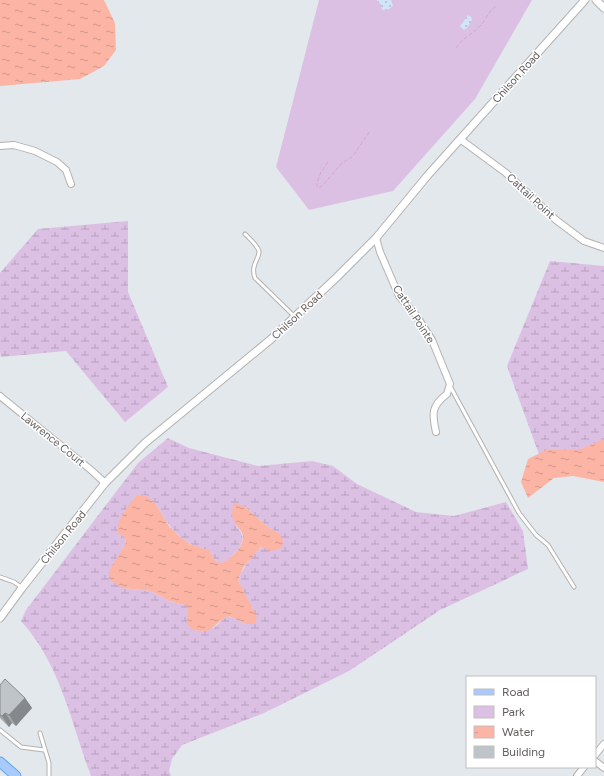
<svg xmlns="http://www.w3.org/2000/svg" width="604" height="776" viewBox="0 0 604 776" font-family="Figtree,sans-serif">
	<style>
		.green { fill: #dcc0e4 }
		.wetland { fill: url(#wetland-marsh); fill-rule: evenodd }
		.sand { fill: url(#sand-dots) }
		.water { fill: url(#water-ripples) }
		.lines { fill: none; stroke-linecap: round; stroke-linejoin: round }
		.service-casing { stroke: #b5b1ae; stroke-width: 5 }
		.minor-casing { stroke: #b5b1ae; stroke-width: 8 }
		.tertiary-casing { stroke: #b5b1ae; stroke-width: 9 }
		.primary-casing { stroke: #5ca7ed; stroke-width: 11 }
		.path { stroke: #d6a3d5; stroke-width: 1; stroke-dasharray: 4 2; stroke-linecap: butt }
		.service { stroke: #fff; stroke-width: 3 }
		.minor { stroke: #fff; stroke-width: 6 }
		.tertiary { stroke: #fff; stroke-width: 7 }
		.primary { stroke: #a8cafc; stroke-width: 9 }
		.wall { fill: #a4a9ac }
		.shaded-wall { fill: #86898c }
		.building { fill: #bfc4c8; stroke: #86898c }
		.labels { text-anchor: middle; stroke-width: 3; stroke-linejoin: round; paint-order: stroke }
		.street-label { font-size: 11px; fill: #635d5b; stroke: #fff }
	</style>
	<defs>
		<pattern id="wetland-marsh" width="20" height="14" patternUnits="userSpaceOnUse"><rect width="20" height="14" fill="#dcc0e4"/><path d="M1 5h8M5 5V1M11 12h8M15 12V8" fill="none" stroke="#b69fbc"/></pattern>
		<pattern id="sand-dots" width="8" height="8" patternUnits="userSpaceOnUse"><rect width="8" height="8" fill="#d2e4f9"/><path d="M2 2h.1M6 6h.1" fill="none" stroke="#aebccd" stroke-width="1.8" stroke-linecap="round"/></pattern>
		<pattern id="water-ripples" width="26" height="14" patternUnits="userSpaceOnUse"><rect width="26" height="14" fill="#fcb5a4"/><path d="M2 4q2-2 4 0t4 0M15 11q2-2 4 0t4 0" fill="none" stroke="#d09689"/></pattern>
	</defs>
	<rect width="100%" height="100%" fill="#e3e8ed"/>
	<polygon class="green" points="319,0 532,0 475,99 393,191 309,210 276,167"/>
	<g class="wetland">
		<polygon points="128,221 128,292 168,387 125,422 66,351 1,357 0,352 0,273 38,229"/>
		<polygon points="550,261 604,266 604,481 545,471 507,366"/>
		<path d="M 168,438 L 189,448 L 258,466 L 312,461 L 333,466 L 357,484 L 416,512 L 454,516 L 506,502 L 523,531 L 528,569 L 440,610 L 349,671 L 264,713 L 182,745 L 172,759 L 169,771 L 171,776 L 91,776 C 71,723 61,665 21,621 L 26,610 L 138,463 ZM 155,503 C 164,518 173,534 189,543 C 195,547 203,549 209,551 L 215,561 L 222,563 C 229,560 232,556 237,551 C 244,541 245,535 236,526 L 244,506 L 269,528 L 279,533 C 261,547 247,558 238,580 L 256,617 L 246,624 L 229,616 L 223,619 L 213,629 L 188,606 L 169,601 L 151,591 L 122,588 L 120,553 L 126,543 L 125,538 Z"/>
	</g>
	<g class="sand">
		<polygon points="377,0 391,0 393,6 389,9 382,10 381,4 377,2"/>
		<polygon points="468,15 471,17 472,20 467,28 464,30 460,26"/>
	</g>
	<g class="water">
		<polygon points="0,0 104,0 115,23 116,50 104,66 80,79 0,86"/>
		<polygon points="604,439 604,482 573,476 554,478 528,498 521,482 528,459 546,450 581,449"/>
		<path d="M 145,495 L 155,503 L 169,526 L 179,536 L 190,544 L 210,551 L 215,561 L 222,563 C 231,559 249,543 241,531 C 238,527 235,525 233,519 C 231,514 233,508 233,503 L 244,506 L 269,528 L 279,533 L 283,540 L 282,548 L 270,551 L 261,547 L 243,568 L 238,580 L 257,617 L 255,624 L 246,624 L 229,616 C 211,624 215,636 191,629 L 187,623 L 188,606 L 169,601 L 151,591 L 122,588 L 109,579 L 109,571 L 126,543 L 125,538 L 118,533 C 116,518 128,507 136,496 Z"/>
	</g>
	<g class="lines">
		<g class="service-casing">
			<g id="service">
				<path d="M 245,234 C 249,238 257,245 259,251 C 260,258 250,265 255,278 L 294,316"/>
				<polyline points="450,386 519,513 536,535 548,545 574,587"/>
				<polyline points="0,577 14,582 21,587"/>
				<polyline points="0,730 21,747 44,750"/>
				<polyline points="40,733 49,763 49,776"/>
			</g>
		</g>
		<g class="minor-casing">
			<g id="minor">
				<polyline points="460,139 506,173 556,220 584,241 604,248"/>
				<polyline points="0,146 14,145 35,151 57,162 66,170 71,184"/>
				<path d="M 376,238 L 380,252 L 399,296 L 416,315 L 432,340 L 450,384 L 447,394 C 431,406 432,414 436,432"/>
				<polyline points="0,396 91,470 105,483"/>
				<polyline points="595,755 604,744"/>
				<polyline points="595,761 604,768"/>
				<polyline points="577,776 584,767"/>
			</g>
		</g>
		<g class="tertiary-casing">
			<g id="tertiary">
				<polyline points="596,0 604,8"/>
				<polyline points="0,618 22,588 105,483 145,443 270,340 336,278 376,238 428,175 585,0"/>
			</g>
		</g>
		<g class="primary-casing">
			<polyline id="primary" points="0,762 16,776"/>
		</g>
		<g class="path">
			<path d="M 456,48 C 463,37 477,32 484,21 C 488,15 490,10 496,6"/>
			<path d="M 328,162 C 323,169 317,177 317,186 L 319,188 L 323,185 L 341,164 L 353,156 L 370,131"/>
		</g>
		<use href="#service" class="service"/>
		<use href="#minor" class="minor"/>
		<use href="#tertiary" class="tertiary"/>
		<use href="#primary" class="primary"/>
	</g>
	<polygon class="wall" points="0,685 25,698 32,708 16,726 12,723 9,727 0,718"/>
	<g class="shaded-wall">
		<polygon points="25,698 32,708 16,726 9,715"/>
		<polygon points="5,713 12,723 9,727 2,716"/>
	</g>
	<polygon class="building" points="5,679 25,698 9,715 5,713 2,716 0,715 0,685"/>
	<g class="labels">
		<g class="street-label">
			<text transform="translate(516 77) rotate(-48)" y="4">Chilson Road</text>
			<text transform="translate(531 196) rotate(43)" y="4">Cattail Point</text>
			<text transform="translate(414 314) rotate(57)" y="4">Cattail Pointe</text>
			<text transform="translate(297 315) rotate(-43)" y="4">Chilson Road</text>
			<text transform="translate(53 439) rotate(39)" y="4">Lawrence Court</text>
			<text transform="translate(63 537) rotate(-51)" y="4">Chilson Road</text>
		</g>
	</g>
	<rect x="466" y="676" width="130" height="92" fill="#ffffff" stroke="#c1bebd"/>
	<rect x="474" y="689" width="20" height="6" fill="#a8cafc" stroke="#c1bebd"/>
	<text x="502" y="696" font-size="12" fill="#635d5b">Road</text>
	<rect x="474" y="706" width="20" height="12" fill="#dcc0e4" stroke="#c1bebd"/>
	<text x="502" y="716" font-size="12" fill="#635d5b">Park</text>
	<rect x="474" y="726" width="20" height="12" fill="url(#water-ripples)" stroke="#c1bebd"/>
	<text x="502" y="736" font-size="12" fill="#635d5b">Water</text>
	<rect x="474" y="746" width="20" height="12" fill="#bfc4c8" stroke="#c1bebd"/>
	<text x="502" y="756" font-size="12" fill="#635d5b">Building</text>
</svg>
